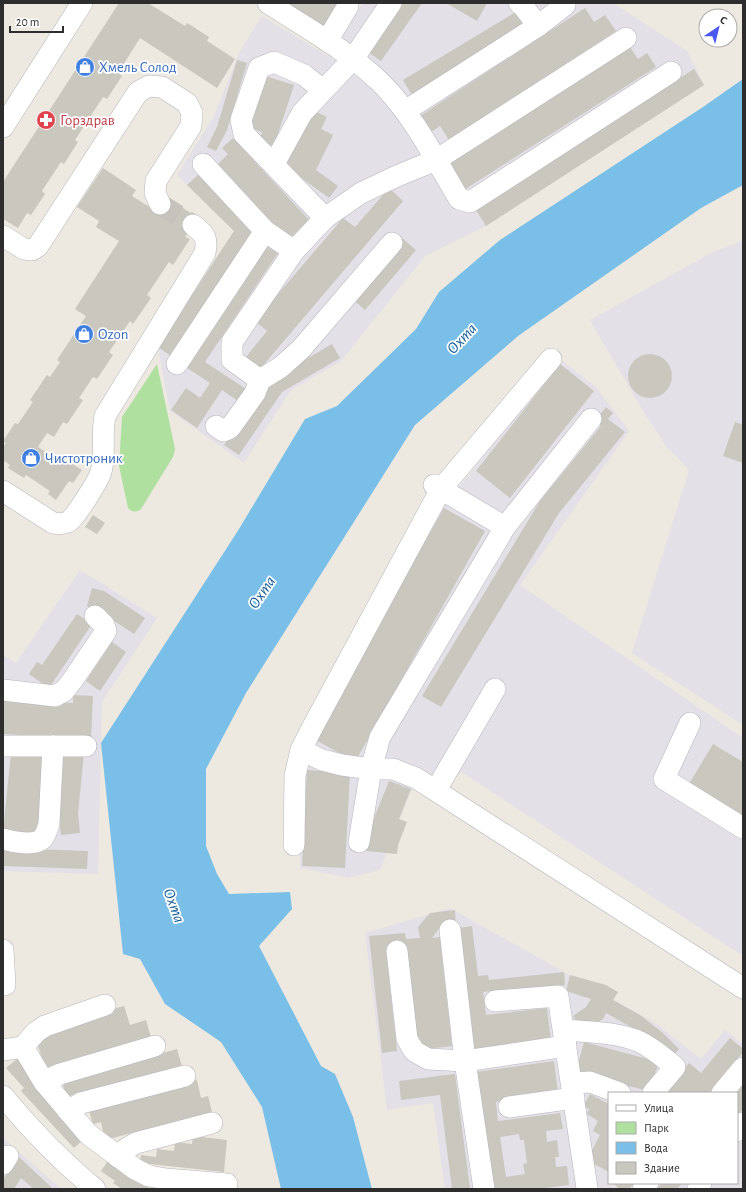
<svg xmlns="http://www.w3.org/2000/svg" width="746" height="1192" viewBox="0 0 746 1192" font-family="'Alegreya Sans',sans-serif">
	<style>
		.industrial { fill: #e3e0e7; fill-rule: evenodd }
		.green { fill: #afe0a0 }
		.water { fill: #7abfe8 }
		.building { fill: #c9c7be; fill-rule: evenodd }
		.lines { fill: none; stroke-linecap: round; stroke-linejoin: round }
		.minor-tunnel { stroke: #c7c3bc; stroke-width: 21; stroke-dasharray: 21 10; stroke-linecap: butt }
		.minor-casing { stroke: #b4b5bf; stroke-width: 22 }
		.minor { stroke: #fff; stroke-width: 21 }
		.labels { text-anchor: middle; stroke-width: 3.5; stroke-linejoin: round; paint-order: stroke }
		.shop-label { font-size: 15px; fill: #366cbe; stroke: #fff; text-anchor: start }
		.health-label { font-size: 15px; fill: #be3a42; stroke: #fff; text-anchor: start }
		.water-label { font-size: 16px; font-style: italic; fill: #165d98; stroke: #fff }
	</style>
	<rect width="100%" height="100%" fill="#ede9e0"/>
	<g class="industrial">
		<polygon points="363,3 613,3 687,51 704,85 486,226 425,256 340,362 291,390 244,463 170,411 158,347 234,231 177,175 214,116 240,51 262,16 328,56"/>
		<polygon points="743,241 743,725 632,653 689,470 666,446 645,414 590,320 715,251"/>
		<polygon points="561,360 596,387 629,431 520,585 743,738 743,956 463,773 416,778 380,870 349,878 300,868 301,773 312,740 443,507"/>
		<polygon points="80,570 157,618 102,702 98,874 3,871 3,655 16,663"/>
		<path d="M 450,908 L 655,1023 L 701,1059 L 725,1030 L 743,1045 L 743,1189 L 445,1189 L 433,1103 L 387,1110 L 365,933 ZM 609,1093 L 737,1093 L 737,1183 L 609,1183 Z"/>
		<polygon points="3,1138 61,1189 3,1189"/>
	</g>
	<path class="green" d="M 157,364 L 175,449 L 173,457 L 141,509 C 135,513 132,512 128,508 L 119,466 L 122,417 Z"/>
	<polygon class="water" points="743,79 743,185 701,208 518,336 415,425 246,693 206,769 206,846 217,874 229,894 290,892 292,909 259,946 321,1066 335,1074 353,1117 372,1189 281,1189 262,1107 221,1042 165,1004 140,959 123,954 101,743 239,529 305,419 337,406 416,329 439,292 500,240 703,107"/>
	<g class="building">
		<polygon points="119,3 148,3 185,26 187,23 192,26 209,37 207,41 235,59 217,88 140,38 118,73 122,76 107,99 103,97 75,140 78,142 64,164 61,162 42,191 45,194 31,215 27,213 18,228 3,219 3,182"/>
		<polygon points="286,3 342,3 325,29"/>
		<polygon points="404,3 422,3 381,61 368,52"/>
		<polygon points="446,3 482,3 486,5 477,21"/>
		<polygon points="585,8 594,22 605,15 616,31 449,140 440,126 431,132 420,116"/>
		<polygon points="519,10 528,24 412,95 403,80"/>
		<polygon points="630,47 638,59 647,53 656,67 464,190 447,165"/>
		<polygon points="237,60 247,63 227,130 216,151 207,147 217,127"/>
		<polygon points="694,69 704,85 486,226 476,210"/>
		<polygon points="265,76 294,85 274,146 259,142 262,132 248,127"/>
		<polygon points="312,110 327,117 321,129 333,135 316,170 338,186 329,198 296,174 284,168"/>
		<polygon points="233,138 309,220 288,240 218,164 228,154 222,148"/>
		<polygon points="103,168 136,190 132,196 156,211 165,196 198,218 185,237 190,239 173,265 169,262 147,295 151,298 133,324 130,321 109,352 113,355 97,379 93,377 79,398 83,400 67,424 63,422 54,437 47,433 38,447 54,457 56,454 82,470 73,483 69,481 56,500 48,494 50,491 26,475 24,478 8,468 10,465 3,460 3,447 6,443 3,441 15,423 18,424 33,402 30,400 47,375 50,377 60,362 57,360 86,316 75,309 119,241 96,227 99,221 77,207"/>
		<polygon points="198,175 253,231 171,356 158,347 234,231 187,185"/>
		<polygon points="389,188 403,201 260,369 246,357 267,331 255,321 343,218 355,227"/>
		<polygon points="402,238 416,250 365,310 351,298"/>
		<polygon points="265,245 278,253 205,362 246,389 238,401 222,390 197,428 171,410 186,388 200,398 210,383 184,366"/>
		<polygon points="332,344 340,358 282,392 239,455 224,445 267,382"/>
		<circle cx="650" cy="376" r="22"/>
		<polygon points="560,364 594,391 510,498 476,471"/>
		<polygon points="606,407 613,413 608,419 625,432 559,513 441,707 422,696 540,501 601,426 595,421"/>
		<polygon points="735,422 743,425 743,463 723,456"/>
		<polygon points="444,508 485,531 355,762 314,739"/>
		<polygon points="93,515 105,523 97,534 85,527"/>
		<polygon points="92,588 104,591 145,618 134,634 96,609 87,606"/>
		<polygon points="77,614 92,624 49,688 29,674 37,662 42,665"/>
		<polygon points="112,642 126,652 100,691 86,681"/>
		<polygon points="73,695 93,696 91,739 3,734 3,699 73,703"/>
		<polygon points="713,744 743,762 743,816 689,784"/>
		<polygon points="62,750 84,753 78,814 80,833 61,835 57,800"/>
		<polygon points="11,753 45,757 37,835 3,832"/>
		<polygon points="307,770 350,773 345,868 302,866"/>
		<polygon points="389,781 411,789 399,819 407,822 398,845 397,854 366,851 368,833"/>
		<polygon points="3,848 88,851 87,869 3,866"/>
		<polygon points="455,910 456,927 439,929 432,938 440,937 452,1046 418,1050 407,948 386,950 397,1051 382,1053 369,936 405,933 406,939 420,938 418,927 430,913"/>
		<polygon points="472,926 478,976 488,975 489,980 564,972 565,985 529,989 490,996 490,991 483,992 486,1015 547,1008 551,1041 472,1050 458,928"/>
		<polygon points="570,975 606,985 618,992 613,1000 640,1015 663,1033 679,1049 669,1060 652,1043 631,1027 606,1013 603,1019 589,1028 579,1025 573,1016 586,1007 591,999 566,991"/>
		<polygon points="124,1006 130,1025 146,1020 151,1037 45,1068 35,1036 114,1013 113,1009"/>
		<polygon points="730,1038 743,1049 743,1052 709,1093 664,1093 689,1063 701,1073"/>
		<polygon points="584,1042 659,1062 655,1074 644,1090 576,1072"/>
		<polygon points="177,1049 182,1066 66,1097 62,1081"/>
		<polygon points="18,1058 85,1138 74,1148 21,1091 24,1088 6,1068"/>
		<path d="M 554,1061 L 558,1093 L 496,1102 L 498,1121 L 560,1113 L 563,1129 L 546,1131 L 547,1142 L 557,1140 L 559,1157 L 555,1157 L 556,1167 L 567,1166 L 569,1185 L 536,1189 L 491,1189 L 475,1072 ZM 519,1134 L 520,1140 L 524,1140 L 527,1163 L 523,1164 L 525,1174 L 506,1177 L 500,1137 Z"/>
		<polygon points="455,1074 470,1189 452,1189 440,1095 401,1100 399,1081"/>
		<polygon points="197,1080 201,1098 208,1096 212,1112 105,1140 101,1122 93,1124 88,1108"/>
		<polygon points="743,1085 743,1109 737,1117 736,1093"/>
		<polygon points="590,1094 609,1104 609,1172 587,1160 600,1135 593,1131 598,1121 587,1114 589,1109 583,1106"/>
		<polygon points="193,1136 227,1140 224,1172 140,1163 141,1155 156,1157 157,1149 174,1151 175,1142 192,1144"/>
		<polygon points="18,1156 53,1189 34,1189 21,1178 14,1189 3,1189 3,1180"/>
		<polygon points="110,1158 123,1170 149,1188 148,1189 122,1189 113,1183 115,1181 101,1171"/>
		<polygon points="613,1183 634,1183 629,1189 620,1189"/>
		<polygon points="662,1183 682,1183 677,1189 657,1189"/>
	</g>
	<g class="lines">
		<polyline class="minor-tunnel" points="160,204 193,225"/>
		<g class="minor-casing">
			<g id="minor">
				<path d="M 268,3 C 306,28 347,50 379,81 C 411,111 437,162 459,199 L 470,202 L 671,72"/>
				<polyline points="519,3 523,6 538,26"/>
				<polyline points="327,41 348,6"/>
				<polyline points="323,90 304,75 274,62 259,68 241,120 244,134 325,218"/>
				<polyline points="405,111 538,26 565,5"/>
				<polyline points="3,127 82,3"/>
				<polyline points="203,164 265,231 294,251"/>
				<polyline points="274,164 302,113 353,59 391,3"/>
				<polyline points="3,236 24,249 32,250 38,246 138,92 149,86 162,87 187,103 192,113 191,126 156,181 155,193 160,204"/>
				<polyline points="177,364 265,231"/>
				<polyline points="260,380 232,360 232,342 294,251 325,218 361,193 397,176 436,160 626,38"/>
				<polyline points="216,426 223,431 230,428 255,393 260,380 281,367 301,349 392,243"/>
				<polyline points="434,485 505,527"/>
				<path d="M 3,491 L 53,523 C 58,524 63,524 68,522 C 76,517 98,481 101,472 C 106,454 101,435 105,416 L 205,253 C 208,238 205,234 193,225"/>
				<polyline points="3,690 55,696 64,691 72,681 106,631 104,625 95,616"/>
				<polyline points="690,723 664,779 743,828"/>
				<polyline points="3,746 86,746"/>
				<polyline points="301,750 322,760 342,765 371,769 393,769 416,778 743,988"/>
				<polyline points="436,790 495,689"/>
				<path d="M 3,839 C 12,842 34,846 42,839 C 46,835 47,830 49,824 L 53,746"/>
				<polyline points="359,842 371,769 380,737 505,527 591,419"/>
				<polyline points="294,845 295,776 301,750 311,730 441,489 551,359"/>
				<polyline points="450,930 465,1061 484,1189"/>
				<polyline points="3,950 5,985"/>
				<polyline points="397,951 407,1039 414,1051 428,1059 465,1061 566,1046"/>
				<polyline points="495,1001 558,996 587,1188"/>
				<path d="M 564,1030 C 587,1032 619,1032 640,1042 C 653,1048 664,1058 675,1067 L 653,1093"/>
				<polyline points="23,1047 36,1032 45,1026 105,1005"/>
				<polyline points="3,1050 23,1047 44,1082 88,1134 135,1169 149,1176 166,1179 227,1184"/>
				<polyline points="44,1082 60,1074 155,1046"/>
				<polyline points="572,1083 590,1082 620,1093"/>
				<polyline points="722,1093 743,1068"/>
				<path d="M 3,1096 C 31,1130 61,1161 95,1189"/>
				<polyline points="509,1107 574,1098"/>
				<polyline points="68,1111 81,1103 185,1076"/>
				<polyline points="737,1131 743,1123"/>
				<polyline points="118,1157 126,1149 136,1143 212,1123"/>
				<polyline points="3,1164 8,1156"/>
				<polyline points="643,1189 648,1183"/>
				<polyline points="698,1189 701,1183"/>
			</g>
		</g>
		<use href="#minor" class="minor"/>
	</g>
	<defs>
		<g id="shop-disc" transform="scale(1)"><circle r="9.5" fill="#3f7fe0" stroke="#fff"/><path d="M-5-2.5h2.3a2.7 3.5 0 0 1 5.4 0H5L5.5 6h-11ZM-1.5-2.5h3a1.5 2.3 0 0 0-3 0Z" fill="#fff"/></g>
		<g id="pharmacy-disc" transform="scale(1)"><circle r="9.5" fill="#e0444e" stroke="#fff"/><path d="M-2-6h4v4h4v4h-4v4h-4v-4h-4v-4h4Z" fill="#fff"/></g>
	</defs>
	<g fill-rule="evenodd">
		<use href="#shop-disc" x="85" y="67"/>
		<use href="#pharmacy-disc" x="46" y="120"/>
		<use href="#shop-disc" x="84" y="334"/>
		<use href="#shop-disc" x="31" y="458"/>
	</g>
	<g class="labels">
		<g class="shop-label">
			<text x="99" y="72">Хмель Солод</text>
			<text x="98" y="339">Ozon</text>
			<text x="45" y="463">Чистотроник</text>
		</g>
		<g class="health-label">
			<text x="60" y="125">Горздрав</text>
		</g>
		<g class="water-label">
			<text transform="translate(461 338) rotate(-47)" y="6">Охта</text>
			<text transform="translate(261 592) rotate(-56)" y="6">Охта</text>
			<text transform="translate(175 905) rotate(70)" y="6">Охта</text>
		</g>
	</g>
	<rect width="746" height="1192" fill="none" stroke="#2d2d2d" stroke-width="8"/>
	<rect x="608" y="1092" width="130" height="92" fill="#ffffff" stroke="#ababab"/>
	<rect x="616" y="1105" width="20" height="6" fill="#ffffff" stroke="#ababab"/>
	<text x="644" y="1112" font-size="12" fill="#2d2d2d">Улица</text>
	<rect x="616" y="1122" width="20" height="12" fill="#afe0a0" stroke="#ababab"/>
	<text x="644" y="1132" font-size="12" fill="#2d2d2d">Парк</text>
	<rect x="616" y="1142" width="20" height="12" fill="#7abfe8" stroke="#ababab"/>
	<text x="644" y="1152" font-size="12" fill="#2d2d2d">Вода</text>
	<rect x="616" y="1162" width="20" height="12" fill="#c9c7be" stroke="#ababab"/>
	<text x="644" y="1172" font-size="12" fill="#2d2d2d">Здание</text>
	<g transform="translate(718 28) rotate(35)"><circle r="19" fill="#ffffff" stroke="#ababab"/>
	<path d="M0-3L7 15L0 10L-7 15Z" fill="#4b58f0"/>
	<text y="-6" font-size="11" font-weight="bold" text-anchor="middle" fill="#2d2d2d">С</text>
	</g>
	<path d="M10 26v6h53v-6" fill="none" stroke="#2d2d2d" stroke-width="2"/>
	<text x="16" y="26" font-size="12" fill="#2d2d2d" stroke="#ffffff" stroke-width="3" paint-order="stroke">20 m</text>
</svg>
